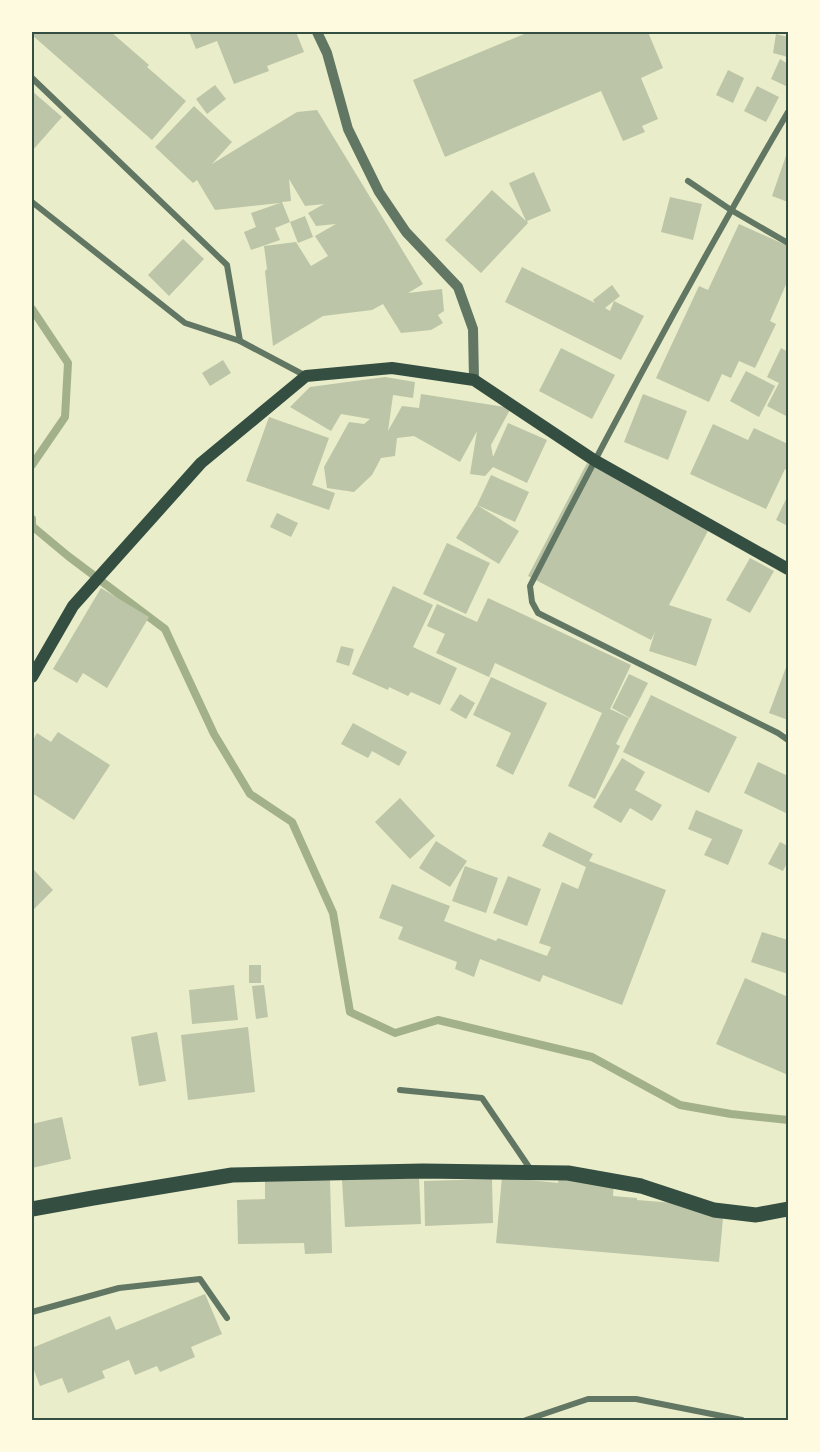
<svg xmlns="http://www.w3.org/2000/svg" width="820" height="1452" viewBox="0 0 820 1452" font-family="Inter,sans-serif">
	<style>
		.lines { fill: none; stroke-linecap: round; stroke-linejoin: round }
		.stream { stroke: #a3b18a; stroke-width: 8 }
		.building { fill: #bcc5a7 }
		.minor { stroke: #617663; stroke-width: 6 }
		.tertiary { stroke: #617663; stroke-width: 10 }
		.secondary { stroke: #344e41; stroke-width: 12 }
		.primary { stroke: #344e41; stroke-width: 15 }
		.neatline { fill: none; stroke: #344e41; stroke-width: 2 }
	</style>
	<rect width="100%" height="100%" fill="#e9edc9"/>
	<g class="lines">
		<g class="stream">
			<polyline points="32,309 68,363 65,417 32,465"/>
			<polyline points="32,519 32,526 68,556 165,629 214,734 250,794 292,822 333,913 350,1012 395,1033 438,1020 592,1057 680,1105 731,1114 788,1120"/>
		</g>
	</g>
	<g class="building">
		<polygon points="32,32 111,32 149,65 147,67 186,101 152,140 32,35"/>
		<polygon points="189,32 296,32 304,52 267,66 269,71 234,84 217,41 196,49"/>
		<polygon points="529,32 648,32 663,68 641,78 658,119 642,126 645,132 623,141 601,91 445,157 413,80"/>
		<polygon points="776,34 788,37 788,57 773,53"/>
		<polygon points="780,59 788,64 788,80 786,86 771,79"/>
		<polygon points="728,70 744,78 733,103 716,95"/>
		<polygon points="215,85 226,99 207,114 196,99"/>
		<polygon points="757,86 779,97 766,122 744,111"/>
		<polygon points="32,91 62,117 32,151"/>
		<polygon points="194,106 232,142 212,164 297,112 317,110 423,284 408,293 442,289 444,311 438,315 443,323 431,330 401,333 383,304 372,310 323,316 273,346 265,271 267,269 264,246 296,242 311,266 328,256 315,236 336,224 316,226 308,213 324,204 305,206 289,179 291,201 282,202 290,222 275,228 280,240 251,250 244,232 256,227 251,213 280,203 215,210 197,180 193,183 155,147"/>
		<polygon points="788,150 788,202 772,196"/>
		<polygon points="534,172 551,211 527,221 528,223 481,273 445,240 492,190 526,221 509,183"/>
		<polygon points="670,197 702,204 693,240 661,232"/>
		<polygon points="305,216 313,237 298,243 290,222"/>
		<polygon points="739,224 788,246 788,280 770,321 776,324 755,368 739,361 731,378 722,374 709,402 656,378 699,286 708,290"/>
		<polygon points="183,239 204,259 169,296 148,275"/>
		<polygon points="522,267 595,303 593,300 612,285 620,296 605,308 610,311 614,301 644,316 621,360 505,302"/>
		<polygon points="561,348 615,375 592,419 539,391"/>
		<polygon points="781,348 788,352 788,417 767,406 779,383 767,377"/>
		<polygon points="223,360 231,373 210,386 202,373"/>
		<polygon points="746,371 775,386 759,417 730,401"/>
		<polygon points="385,377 415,382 413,398 393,395 388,431 402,406 419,408 421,394 511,408 491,445 493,457 508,423 547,440 527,483 493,467 485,476 470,474 477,431 460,462 414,436 397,438 395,456 381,458 372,475 354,492 327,488 324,467 349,422 364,424 370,419 341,414 331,431 290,407 310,387"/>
		<polygon points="643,394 687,411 668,460 624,442"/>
		<polygon points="269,417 329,438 312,485 335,493 329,510 246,481"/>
		<polygon points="713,424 748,440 754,428 788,444 788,471 785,469 766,509 690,474"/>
		<polygon points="587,463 710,527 669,605 712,619 696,666 649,651 655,632 651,640 528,576"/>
		<polygon points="491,475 529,492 515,522 477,505"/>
		<polygon points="788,495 788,526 776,520"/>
		<polygon points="477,505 519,531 499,564 456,538"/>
		<polygon points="277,513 298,523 291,537 270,527"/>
		<polygon points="447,543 490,563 466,614 423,594"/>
		<polygon points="750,558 774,571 750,613 726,600"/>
		<polygon points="393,586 433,605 413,647 457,668 440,705 411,692 408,696 389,687 388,690 352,674"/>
		<polygon points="101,588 149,617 107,688 83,673 77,683 53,669"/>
		<polygon points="488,598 631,665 610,709 629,718 616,744 620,746 595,799 568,786 602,713 495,663 489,677 436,653 445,634 427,626 437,604 477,622"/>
		<polygon points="341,646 354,649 349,666 336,662"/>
		<polygon points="788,662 788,720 769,713"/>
		<polygon points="629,674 648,683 630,718 612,708"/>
		<polygon points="491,677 547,703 513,775 496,766 511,733 473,715"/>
		<polygon points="460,694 475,703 466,719 450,710"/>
		<polygon points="651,695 737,737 709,793 623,752"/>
		<polygon points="353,723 407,752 399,766 372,751 368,758 341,744"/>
		<polygon points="58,732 110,765 74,820 32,793 32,742 37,733 51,742"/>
		<polygon points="622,758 645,772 635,790 662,805 652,821 630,808 621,823 593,807"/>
		<polygon points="758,762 788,776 788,814 744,793"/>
		<polygon points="400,798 435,836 410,859 375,822"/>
		<polygon points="696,810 743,830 728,865 704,855 712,839 688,829"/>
		<polygon points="549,832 593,854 589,861 666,890 622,1005 543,975 540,982 480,959 474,977 455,969 457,962 398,939 403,927 379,918 392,884 450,906 444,921 496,941 498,938 547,956 551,947 539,943 562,882 578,889 586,867 542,846"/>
		<polygon points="436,841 467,861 450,887 419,868"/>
		<polygon points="780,842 788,846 788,861 783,871 768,864"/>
		<polygon points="465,866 498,878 486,913 452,901"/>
		<polygon points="32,868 53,890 32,911"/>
		<polygon points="508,876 541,889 527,926 493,913"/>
		<polygon points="762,932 788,940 788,974 751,962"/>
		<rect x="249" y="965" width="12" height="18"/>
		<polygon points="745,978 788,997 788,1075 716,1044"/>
		<polygon points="234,985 238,1020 192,1024 189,990"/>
		<polygon points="264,985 268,1017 256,1019 252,986"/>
		<polygon points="248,1027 255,1092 188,1100 181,1035"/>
		<polygon points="157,1032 166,1081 139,1086 131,1037"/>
		<polygon points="62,1117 71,1159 32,1168 32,1124"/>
		<polygon points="419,1177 421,1224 345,1227 342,1180"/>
		<polygon points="502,1177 558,1183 559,1177 614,1182 613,1196 637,1198 637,1200 724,1207 719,1262 496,1243"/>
		<polygon points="330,1179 332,1253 305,1254 304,1243 238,1244 237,1200 265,1199 265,1181"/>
		<polygon points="492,1179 493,1223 425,1226 424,1181"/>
		<polygon points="205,1294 222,1334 191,1347 195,1357 160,1372 157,1366 135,1375 129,1360 102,1371 105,1378 68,1393 62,1378 40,1386 32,1365 32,1348 110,1316 116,1330"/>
	</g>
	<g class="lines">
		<g class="minor">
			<polyline points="32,78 227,265 240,341"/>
			<path d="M 788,112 C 697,267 612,425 530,586 L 532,602 L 538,613 L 778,733 L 788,740"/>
			<polyline points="688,181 731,210 788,243"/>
			<polyline points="32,202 185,323 240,341 306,376"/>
			<polyline points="400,1090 482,1098 531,1170"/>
			<polyline points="32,1312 119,1288 200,1279 227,1318"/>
			<polyline points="526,1420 588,1399 636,1399 742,1420"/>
		</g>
		<polyline class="tertiary" points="317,32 327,53 348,129 379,192 406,232 458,287 473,329 474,380"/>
		<polyline class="secondary" points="32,677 73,606 201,463 306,376 392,368 474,380 594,460 788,569"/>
		<polyline class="primary" points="32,1209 93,1198 232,1175 423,1171 568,1173 641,1186 714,1210 756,1215 788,1209"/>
	</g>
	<rect width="820" height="1452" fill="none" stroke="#fefae0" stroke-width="66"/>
	<rect x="33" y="33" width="754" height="1386" class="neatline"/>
</svg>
